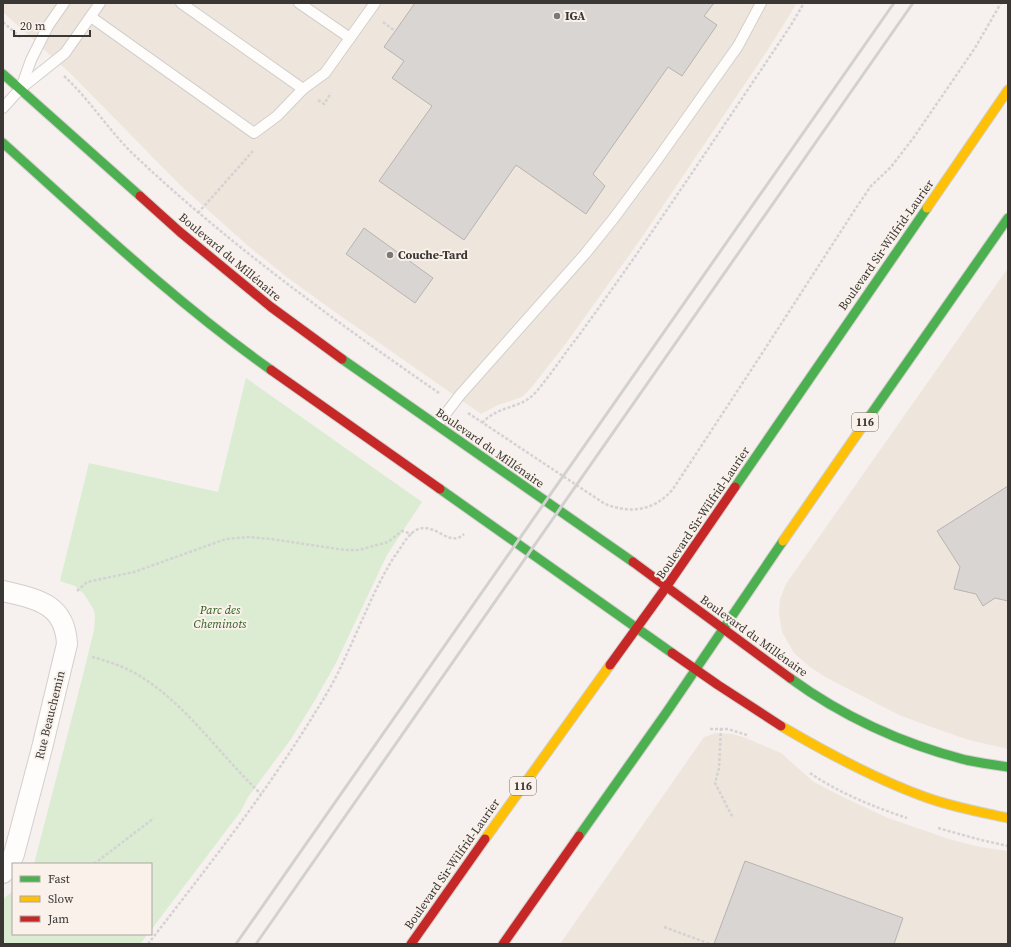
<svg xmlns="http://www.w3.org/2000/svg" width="1011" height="947" viewBox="0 0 1011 947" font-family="'Source Serif 4',serif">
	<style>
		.built { fill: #eee5dd }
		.green { fill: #dbecd2 }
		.building { fill: #d9d5d3; stroke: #b7b3b1 }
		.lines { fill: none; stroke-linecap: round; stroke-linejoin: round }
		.lane-casing { stroke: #d2cfcc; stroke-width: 12 }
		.street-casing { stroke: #d2cfcc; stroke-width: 22 }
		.fast-casing { stroke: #d2cfcc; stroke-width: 11 }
		.slow-casing { stroke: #d2cfcc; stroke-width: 11 }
		.jam-casing { stroke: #d2cfcc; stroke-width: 11 }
		.path { stroke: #d4d2d2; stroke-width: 2.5; stroke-dasharray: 3 2; stroke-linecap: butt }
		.lane { stroke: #fefdfc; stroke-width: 10 }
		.street { stroke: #fefdfc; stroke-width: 20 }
		.fast { stroke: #4caf50; stroke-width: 9 }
		.slow { stroke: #ffc107; stroke-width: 9 }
		.jam { stroke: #c62828; stroke-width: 9 }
		.rail { stroke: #d2d1cf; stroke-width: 3 }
		.poi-dot { fill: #7c7876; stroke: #f9f1ea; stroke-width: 1.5 }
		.labels { text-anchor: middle; stroke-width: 4; stroke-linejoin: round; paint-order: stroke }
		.shield { fill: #f9f1ea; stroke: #736f6b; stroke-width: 1 }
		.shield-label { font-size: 11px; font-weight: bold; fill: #3a3735 }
		.poi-label { font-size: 12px; font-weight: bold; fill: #3a3735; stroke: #f9f1ea; text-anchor: start }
		.street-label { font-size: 12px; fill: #3a3735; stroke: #f9f1ea }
		.park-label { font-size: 12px; font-style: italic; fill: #295d1a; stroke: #f9f1ea }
	</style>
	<rect width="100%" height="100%" fill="#f6f1ee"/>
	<g class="built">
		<polygon points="3,3 797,3 769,48 640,240 567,342 531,388 522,397 498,405 481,414 335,312 288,278 247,245 181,186 72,75 3,12"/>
		<polygon points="1008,268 1008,749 969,740 934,728 899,715 827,678 810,667 794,653 782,632 779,613 780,599 786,584"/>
		<polygon points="716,733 732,734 743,737 781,753 814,782 843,797 888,818 949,839 980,847 1008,851 1008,944 560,944 704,737"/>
	</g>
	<g class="green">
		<polygon points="246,378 422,502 387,555 335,665 315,700 291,739 248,797 241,811 151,930 151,864 34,864 84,671 94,630 95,618 94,610 84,594 75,586 60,581 89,463 218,492"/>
		<polygon points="13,891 13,934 148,934 140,944 3,944 3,899"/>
	</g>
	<g class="building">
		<polygon points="415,3 714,3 704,16 717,25 682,76 668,67 593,174 605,186 586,214 516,165 464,240 379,181 432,106 392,78 404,61 384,47"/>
		<polygon points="364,228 433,278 415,303 346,254"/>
		<polygon points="1008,486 1008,601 995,598 983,606 976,594 954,589 960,567 937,531"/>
		<polygon points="745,861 903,918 894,944 714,944"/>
	</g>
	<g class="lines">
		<g class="lane-casing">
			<g id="lane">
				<polyline points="181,3 303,89"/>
				<polyline points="299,3 350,38"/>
				<polyline points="91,17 254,133 277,116 303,89 325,73 375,3"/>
				<polyline points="21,88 31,60 48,26 64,3"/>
				<polyline points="3,108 20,89 65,53 100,3"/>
				<polyline points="437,425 460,395 585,254 614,218 657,160 738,46 761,3"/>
			</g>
		</g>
		<g class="street-casing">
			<path id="street" d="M 3,591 C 36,599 65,603 67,644 L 42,748 L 14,854 L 8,868 L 3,873"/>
		</g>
		<g class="fast-casing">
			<g id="fast">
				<polyline points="3,74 140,196"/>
				<path d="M 3,143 C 90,221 175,302 271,370"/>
				<polyline points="342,359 633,562"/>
				<polyline points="869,417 1008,218"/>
				<polyline points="735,487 927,208"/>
				<polyline points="440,489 672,653"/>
				<path d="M 790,678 C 842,716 903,744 966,760 C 980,763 994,765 1008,767"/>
				<polyline points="579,836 666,713 783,541"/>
			</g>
		</g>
		<g class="slow-casing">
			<g id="slow">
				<polyline points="927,208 1008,90"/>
				<polyline points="783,541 869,417"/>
				<path d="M 781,726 C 827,753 875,779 925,797 C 952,807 980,812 1008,818"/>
				<polyline points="485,839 610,665"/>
			</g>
		</g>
		<g class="jam-casing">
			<g id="jam">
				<polyline points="140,196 180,232 271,307 342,359"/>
				<polyline points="271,370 440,489"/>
				<polyline points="633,562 790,678"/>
				<polyline points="672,653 718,685 781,726"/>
				<polyline points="610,665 667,586 735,487"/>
				<polyline points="411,944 485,839"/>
				<polyline points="503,944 579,836"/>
			</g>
		</g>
		<g class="path">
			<polyline points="3,22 21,38"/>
			<polyline points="383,22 395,31"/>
			<path d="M 64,76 C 89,99 108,129 132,153 C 227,243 332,319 439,393"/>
			<polyline points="318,100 324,104 331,93"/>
			<polyline points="198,213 253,151"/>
			<path d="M 468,413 L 605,504 C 631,514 654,511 673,489 L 761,355 L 856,208 L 871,186 L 891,167 L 914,137 L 975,48 L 1001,3"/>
			<path d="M 482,423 C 500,404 520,410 536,392 C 547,379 557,365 567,351 C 590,321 612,289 634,258 C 687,181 739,103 791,25 L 804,3"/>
			<polyline points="77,591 87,582 134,572 226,539 249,537 271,539 345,550 359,550 388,542 402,531 412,534"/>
			<path d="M 92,657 C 108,661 125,667 140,676 C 188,706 220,755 261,794"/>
			<polyline points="721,728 719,768 715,783 733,818"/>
			<polyline points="710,729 728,729 747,735"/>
			<path d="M 810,773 C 839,793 874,807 907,818"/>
			<polyline points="938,828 981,840 1008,846"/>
			<polyline points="94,864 154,818"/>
			<polyline points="664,927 710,944"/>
			<path d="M 148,944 C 206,869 267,792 316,711 C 327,694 337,676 345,658 C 361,624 374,589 394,557 C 399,551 403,543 408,537 C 430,511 447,551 464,534"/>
		</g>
		<use href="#lane" class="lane"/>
		<use href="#street" class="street"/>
		<use href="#fast" class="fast"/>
		<use href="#slow" class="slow"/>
		<use href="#jam" class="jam"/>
		<g class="rail">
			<polyline points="236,944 894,3"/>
			<polyline points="256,944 913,3"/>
		</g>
	</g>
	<g class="poi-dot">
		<circle cx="557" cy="16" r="4"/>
		<circle cx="390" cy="255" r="4"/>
	</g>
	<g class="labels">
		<g class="shield">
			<rect x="852" y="413" width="26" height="18" rx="3"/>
			<rect x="510" y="777" width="26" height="18" rx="3"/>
		</g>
		<g class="shield-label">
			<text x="865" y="426">116</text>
			<text x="523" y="790">116</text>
		</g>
		<g class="poi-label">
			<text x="565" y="20">IGA</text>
			<text x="398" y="259">Couche-Tard</text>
		</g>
		<g class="street-label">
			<text transform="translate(886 245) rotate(-55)" y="4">Boulevard Sir-Wilfrid-Laurier</text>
			<text transform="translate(230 257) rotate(40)" y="4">Boulevard du Millénaire</text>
			<text transform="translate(490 448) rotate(35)" y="4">Boulevard du Millénaire</text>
			<text transform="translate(703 513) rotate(-56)" y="4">Boulevard Sir-Wilfrid-Laurier</text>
			<text transform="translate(754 636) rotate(36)" y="4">Boulevard du Millénaire</text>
			<text transform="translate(50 715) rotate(-76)" y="4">Rue Beauchemin</text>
			<text transform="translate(452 864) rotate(-55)" y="4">Boulevard Sir-Wilfrid-Laurier</text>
		</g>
		<g class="park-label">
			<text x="220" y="614">Parc des<tspan x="220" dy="14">Cheminots</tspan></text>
		</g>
	</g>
	<rect width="1011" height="947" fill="none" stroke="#3a3735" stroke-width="8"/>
	<rect x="12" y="863" width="140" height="72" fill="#f9f1ea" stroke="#ada7a2"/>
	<rect x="20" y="876" width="20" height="6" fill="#4caf50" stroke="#ada7a2"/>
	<text x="48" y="883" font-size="12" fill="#3a3735">Fast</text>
	<rect x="20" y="896" width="20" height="6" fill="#ffc107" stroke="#ada7a2"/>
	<text x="48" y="903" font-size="12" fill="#3a3735">Slow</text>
	<rect x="20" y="916" width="20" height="6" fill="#c62828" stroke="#ada7a2"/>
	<text x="48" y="923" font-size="12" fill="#3a3735">Jam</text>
	<path d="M14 30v6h76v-6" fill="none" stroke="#3a3735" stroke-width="2"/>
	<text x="20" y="30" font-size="12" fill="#3a3735" stroke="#f9f1ea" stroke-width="3" paint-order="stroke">20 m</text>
</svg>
